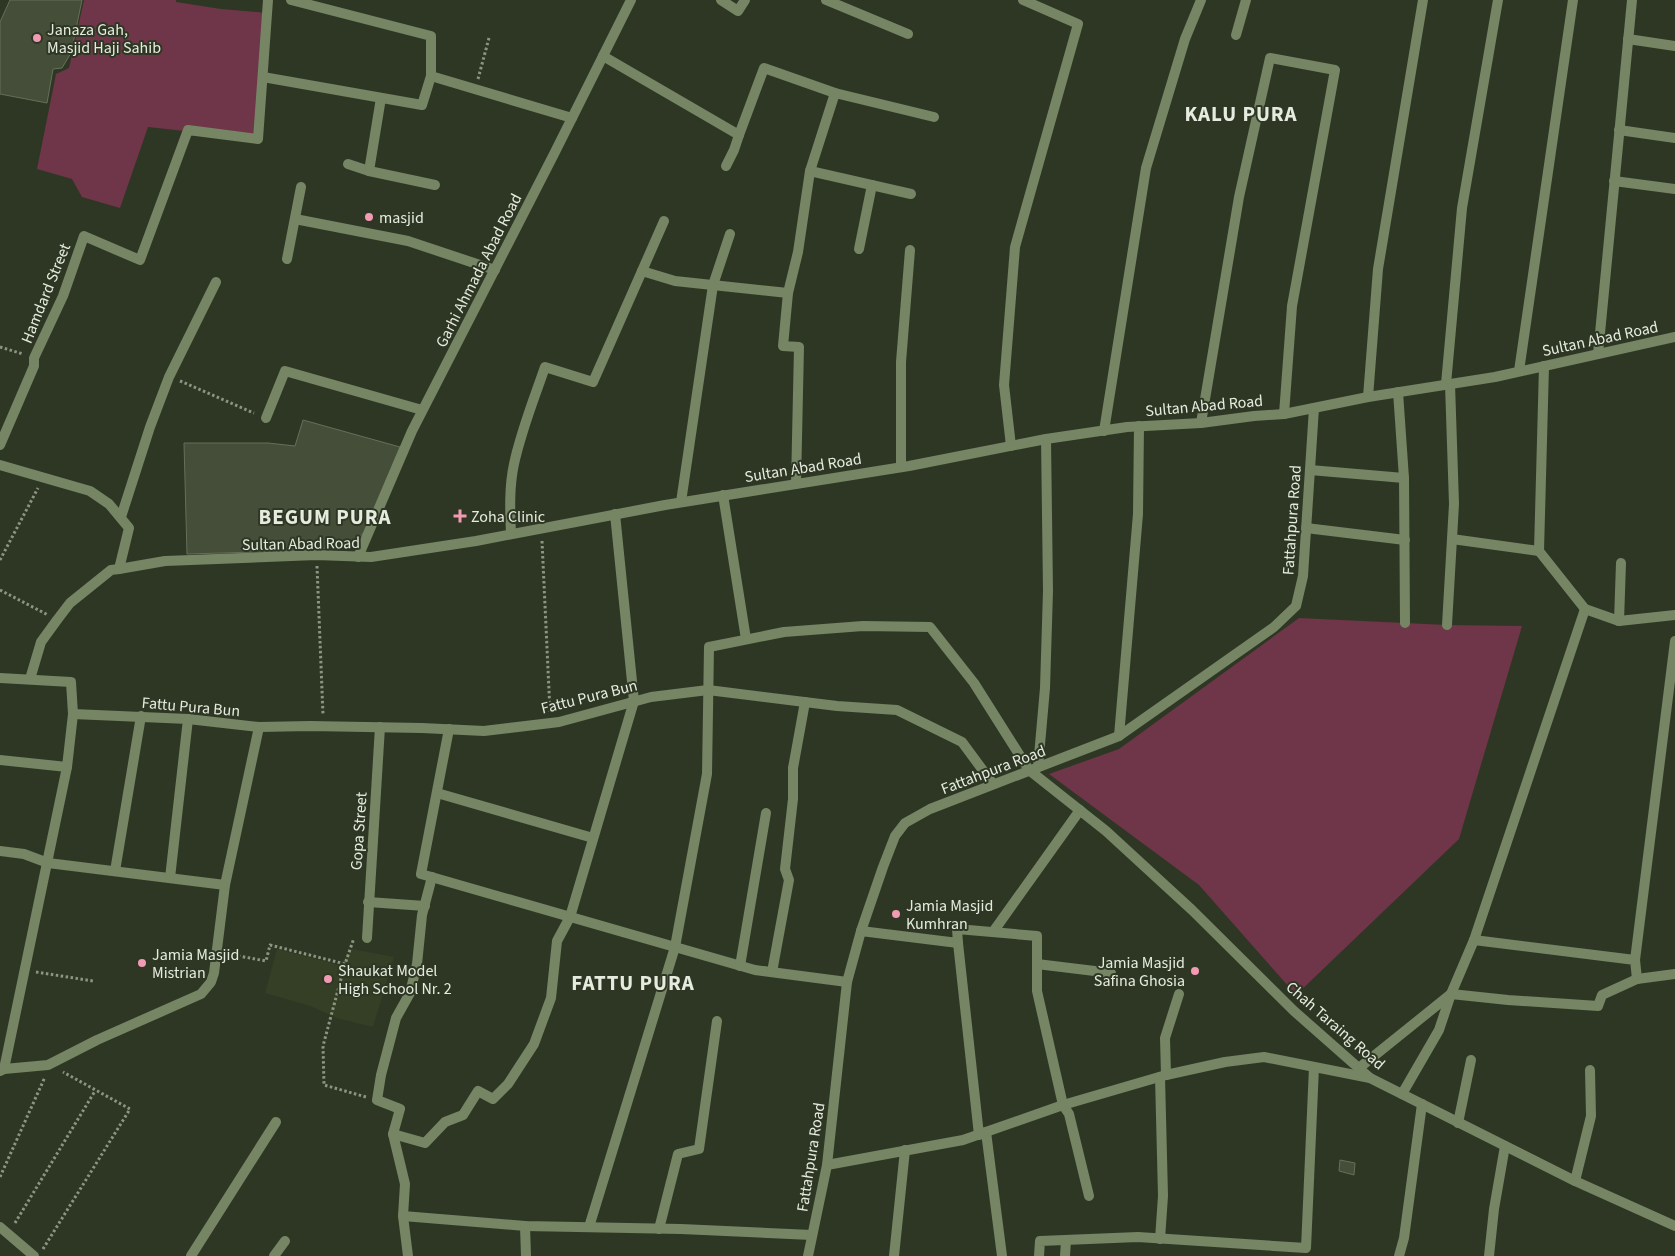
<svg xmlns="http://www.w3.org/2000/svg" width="1675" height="1256" viewBox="0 0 1675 1256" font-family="'Source Sans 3',sans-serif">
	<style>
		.built { fill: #343f25 }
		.green { fill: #6f3548 }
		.building { fill: #454e39; stroke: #656f5a }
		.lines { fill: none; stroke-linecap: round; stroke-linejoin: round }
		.path { stroke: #8d9484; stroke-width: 3; stroke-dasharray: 2.5 2.5; stroke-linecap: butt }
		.minor { stroke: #768564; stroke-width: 10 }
		.tertiary { stroke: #768564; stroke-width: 10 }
		.poi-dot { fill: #f19ab3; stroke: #2e3724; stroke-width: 2 }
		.labels { text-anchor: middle; stroke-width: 4; stroke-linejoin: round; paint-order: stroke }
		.poi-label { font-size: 16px; fill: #e5ebde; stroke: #2e3724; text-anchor: start }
		.street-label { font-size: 16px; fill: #e5ebde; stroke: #2e3724 }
		.district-label { font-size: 21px; font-weight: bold; letter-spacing: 1px; fill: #e5ebde; stroke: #2e3724 }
	</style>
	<rect width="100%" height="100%" fill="#2e3724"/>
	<polygon class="built" points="277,949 339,965 352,949 394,957 373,1027 337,1018 310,1006 265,993"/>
	<g class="green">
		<polygon points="84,0 176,0 176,2 221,9 267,13 258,139 148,127 120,208 82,197 72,179 37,169 56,74 69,68"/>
		<polygon points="1299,618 1447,625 1522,626 1459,839 1296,995 1199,885 1049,774 1119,749"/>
	</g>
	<g class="building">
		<polygon points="10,0 82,0 71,53 62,68 53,69 47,103 0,94 0,22"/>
		<polygon points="303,420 400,447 365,531 351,546 291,551 187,554 184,443 268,443 295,446"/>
		<polygon points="1340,1160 1355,1163 1354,1175 1339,1171"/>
	</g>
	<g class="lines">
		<g class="path">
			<polyline points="478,79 489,38"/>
			<polyline points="0,347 23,354"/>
			<polyline points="180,381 254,413"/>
			<polyline points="542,541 550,712"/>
			<polyline points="0,560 38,488"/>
			<polyline points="317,566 323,715"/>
			<polyline points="0,590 48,615"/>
			<polyline points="228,954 266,961 270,945 345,964 354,938"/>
			<polyline points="345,964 323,1046 324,1085 366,1097"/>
			<polyline points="36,972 93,981"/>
			<polyline points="0,1177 45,1077"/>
			<polyline points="15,1223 95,1091"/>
			<polyline points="43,1249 130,1109 63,1072"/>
		</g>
		<g class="minor">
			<polyline points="291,0 431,36 431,76 572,118"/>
			<polyline points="721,0 738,11 745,0"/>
			<polyline points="826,0 908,34"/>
			<polyline points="1236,35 1246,0"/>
			<polyline points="1628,39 1675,46"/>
			<polyline points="603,56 739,135 764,68 835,93"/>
			<polyline points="263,77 422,105 431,76"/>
			<polyline points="1619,130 1675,138"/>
			<polyline points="348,164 369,171 435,185"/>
			<polyline points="726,166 734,150 739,135"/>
			<polyline points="369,171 381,98"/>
			<polyline points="810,171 911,194"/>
			<polyline points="1614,181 1675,189"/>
			<polyline points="295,219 408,241 495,270"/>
			<polyline points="859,249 872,185"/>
			<polyline points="287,259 301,187"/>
			<polyline points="642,271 664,221"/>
			<polyline points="713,285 730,234"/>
			<polyline points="788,293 798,252 810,171 835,93 934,117"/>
			<polyline points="1598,354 1632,0"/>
			<polyline points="1544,366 1539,551 1585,609 1619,621 1675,615"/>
			<polyline points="1519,371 1573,0"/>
			<polyline points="1446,384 1462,208 1498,0"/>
			<polyline points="1398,392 1404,478 1405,623"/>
			<polyline points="1368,397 1378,269 1423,0"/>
			<polyline points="266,418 285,371 422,410"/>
			<polyline points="1201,423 1239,197 1270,58 1335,70 1292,306 1284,414"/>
			<polyline points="1104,431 1146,168 1185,39 1201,0"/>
			<polyline points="0,445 34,366 34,358 63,296 84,236 140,260 188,130 258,139 268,0"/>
			<polyline points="1011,446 1004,385 1015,247 1078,24 1023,0"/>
			<polyline points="0,465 90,491 109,504 129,528 119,569 111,570 70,603 57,620 41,642 30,679"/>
			<polyline points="901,467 901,362 910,250"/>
			<polyline points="1310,470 1404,478"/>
			<polyline points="723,495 746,639"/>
			<polyline points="681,502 713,285"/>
			<polyline points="121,517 150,427 169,377 216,282"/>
			<polyline points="1306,528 1405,540"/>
			<path d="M 511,534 C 510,511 509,487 514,464 C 521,431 534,399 545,367 L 593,382 L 642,271 L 675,281 L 788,293 L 783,346 L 799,347 L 796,484"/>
			<polyline points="1452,539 1539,551"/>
			<polyline points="1619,621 1621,563"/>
			<polyline points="1447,625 1454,504 1450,384"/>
			<polyline points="0,678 71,682 73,714 67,767 4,1069"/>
			<polyline points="73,714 188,719 259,727 310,726 422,728 484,731 559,722 651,697 708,690 837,706 897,710 962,742 993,784"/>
			<polyline points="449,729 421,874 755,970 847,982"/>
			<polyline points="1119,736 1138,514 1139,426"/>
			<polyline points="0,760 67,767"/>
			<polyline points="1038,767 1045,688 1048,591 1046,439"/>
			<polyline points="437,793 593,838"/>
			<polyline points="0,851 24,854 48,863 225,885"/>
			<polyline points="115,871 141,716"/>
			<polyline points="170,878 188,719"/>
			<polyline points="368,902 425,906"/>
			<polyline points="861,931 958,943 957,929 1037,936 1037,991 1063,1105 1069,1114 1089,1196"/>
			<polyline points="993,932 1080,810"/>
			<polyline points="367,938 380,727"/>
			<polyline points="1474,940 1635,960 1637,979"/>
			<polyline points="958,943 979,1135"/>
			<polyline points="1635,960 1675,641"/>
			<polyline points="1037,964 1111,973"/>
			<polyline points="740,966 766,813"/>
			<polyline points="772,972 789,880 785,869 793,799 793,768 805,702"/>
			<polyline points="1359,1068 1451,994 1508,1000 1598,1006 1602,995 1637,979 1675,974"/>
			<polyline points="0,1071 4,1069 48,1065 97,1040 201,994 211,982 214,973 225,885 259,727"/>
			<polyline points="1166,1075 1165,1038 1179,994"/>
			<polyline points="1402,1094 1439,1030 1451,994 1474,940 1585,609"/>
			<polyline points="1458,1123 1471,1060"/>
			<polyline points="986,1132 1002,1256"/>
			<polyline points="393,1134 425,1143 445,1122 463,1115 478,1091 493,1099 508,1084 534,1044 551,998 557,941 570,917 634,701 615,514"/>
			<polyline points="827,1165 963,1140 1063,1105 1166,1075 1225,1062 1264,1057 1370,1078"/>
			<polyline points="1575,1181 1591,1116 1590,1070"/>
			<polyline points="403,1216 525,1226 681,1229 812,1235"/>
			<polyline points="525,1226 526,1256"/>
			<polyline points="589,1227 675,947 707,774 709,647 784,632 863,626 930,627 974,683 1029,770 1106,831 1192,910 1294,1011 1370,1078 1575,1181 1675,1226"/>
			<polyline points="659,1229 678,1154 699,1149 717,1021"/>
			<polyline points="1160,1239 1163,1196 1160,1077"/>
			<polyline points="191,1256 276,1122"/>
			<polyline points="274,1256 285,1241"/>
			<polyline points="408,1256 403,1216 405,1184 393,1134 400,1109 377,1100 381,1075 396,1018 410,993 417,964 422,915 432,877"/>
			<polyline points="808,1256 827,1165 847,982 861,931 883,867 895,836 905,823 930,809 1119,736 1274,627 1296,606 1303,576 1314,408"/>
			<polyline points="894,1256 905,1150"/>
			<polyline points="1039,1256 1040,1241 1138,1237 1306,1248 1314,1067"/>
			<polyline points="1065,1256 1066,1240"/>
			<polyline points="1399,1256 1404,1238 1422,1104"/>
			<polyline points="1489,1256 1494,1209 1505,1146"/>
		</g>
		<g class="tertiary">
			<polyline points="358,557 412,431 554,154 631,0"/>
			<polyline points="119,569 165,561 316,555 371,557 476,541 665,505 909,466 1046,439 1127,427 1201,423 1254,416 1284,414 1368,397 1495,377 1675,337"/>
			<polyline points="0,1227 34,1256"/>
		</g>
	</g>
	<g class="poi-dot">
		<circle cx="37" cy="38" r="5"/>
		<circle cx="369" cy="217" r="5"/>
		<path d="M457.5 508.5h5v5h5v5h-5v5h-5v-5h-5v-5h5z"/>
		<circle cx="896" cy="914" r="5"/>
		<circle cx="142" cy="963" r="5"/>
		<circle cx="1195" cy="971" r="5"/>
		<circle cx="328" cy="979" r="5"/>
	</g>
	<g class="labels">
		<g class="poi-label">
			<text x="47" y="35">Janaza Gah,<tspan x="47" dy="18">Masjid Haji Sahib</tspan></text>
			<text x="379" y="223">masjid</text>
			<text x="471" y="522">Zoha Clinic</text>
			<text x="906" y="911">Jamia Masjid<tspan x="906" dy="18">Kumhran</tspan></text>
			<text x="152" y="960">Jamia Masjid<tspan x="152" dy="18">Mistrian</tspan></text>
			<text x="1185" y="968" text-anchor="end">Jamia Masjid<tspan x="1185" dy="18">Safina Ghosia</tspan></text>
			<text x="338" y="976">Shaukat Model<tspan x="338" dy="18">High School Nr. 2</tspan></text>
		</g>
		<g class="street-label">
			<text transform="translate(478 270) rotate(-63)" y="6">Garhi Ahmada Abad Road</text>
			<text transform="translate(45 293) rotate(-68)" y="6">Hamdard Street</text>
			<text transform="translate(1600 338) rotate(-12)" y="6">Sultan Abad Road</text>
			<text transform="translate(1204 405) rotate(-5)" y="6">Sultan Abad Road</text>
			<text transform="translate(803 467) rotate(-9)" y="6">Sultan Abad Road</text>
			<text transform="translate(1291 520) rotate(-86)" y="6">Fattahpura Road</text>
			<text transform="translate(301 543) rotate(-1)" y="6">Sultan Abad Road</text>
			<text transform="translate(589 696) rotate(-14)" y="6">Fattu Pura Bun</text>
			<text transform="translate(191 706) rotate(5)" y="6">Fattu Pura Bun</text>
			<text transform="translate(993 769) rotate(-21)" y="6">Fattahpura Road</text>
			<text transform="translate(358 831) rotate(-86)" y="6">Gopa Street</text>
			<text transform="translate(1336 1025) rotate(41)" y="6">Chah Taraing Road</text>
			<text transform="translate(810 1157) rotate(-81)" y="6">Fattahpura Road</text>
		</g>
		<g class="district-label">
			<text x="1241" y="121">KALU PURA</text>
			<text x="325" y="524">BEGUM PURA</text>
			<text x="633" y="990">FATTU PURA</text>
		</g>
	</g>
</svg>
